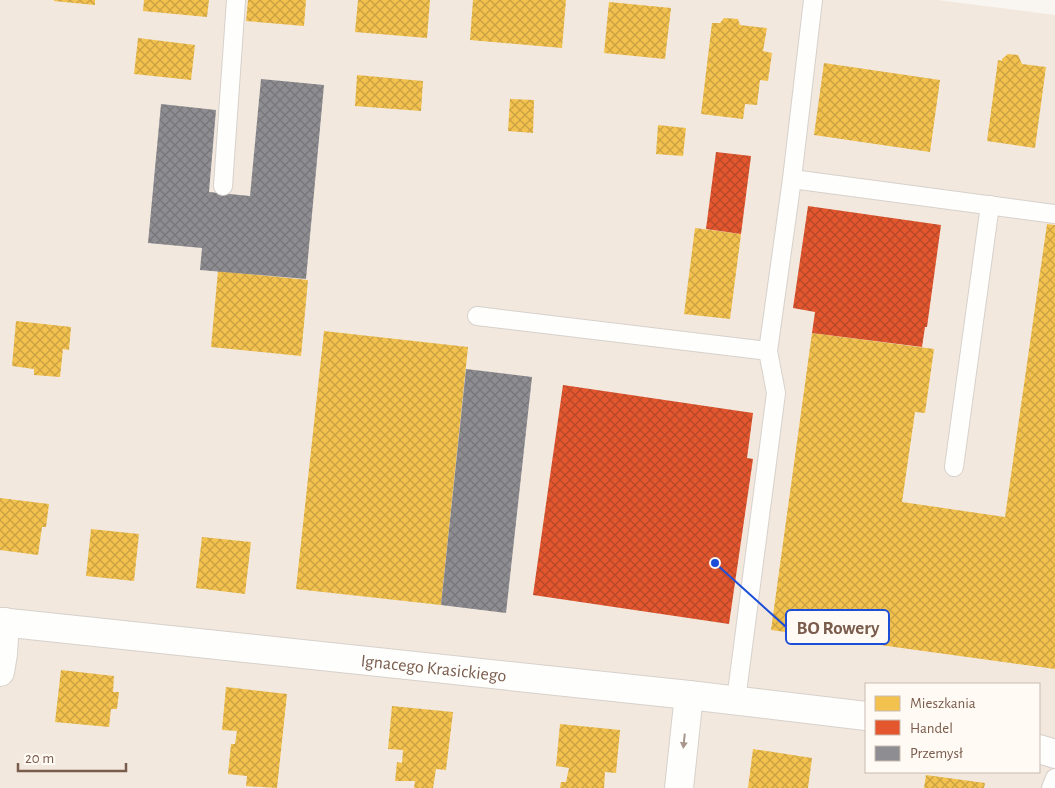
<svg xmlns="http://www.w3.org/2000/svg" width="1055" height="788" viewBox="0 0 1055 788" font-family="'Alegreya Sans',sans-serif">
	<style>
		.residential { fill: #f2e8de; fill-rule: evenodd }
		.homes { fill: url(#homes-cross-hatch) }
		.shops { fill: url(#shops-cross-hatch) }
		.industry { fill: url(#industry-cross-hatch) }
		.lines { fill: none; stroke-linecap: round; stroke-linejoin: round }
		.service-casing { stroke: #d7d1cb; stroke-width: 20 }
		.minor-casing { stroke: #d7d1cb; stroke-width: 30 }
		.service { stroke: #fefefd; stroke-width: 18 }
		.minor { stroke: #fefefd; stroke-width: 28 }
		.oneway { fill: #a8958b }
		.labels { text-anchor: middle; stroke-width: 5; stroke-linejoin: round; paint-order: stroke }
		.street-label { font-size: 18px; fill: #7a5c4d; stroke: #fffaf3 }
		.leader { fill: none; stroke: #1d4ed8; stroke-width: 2 }
		.callout-dot { fill: #1d4ed8; stroke: #fffaf3; stroke-width: 2 }
		.callout { fill: #fffaf3; stroke: #1d4ed8; stroke-width: 2 }
		.callout-label { font-size: 19px; text-anchor: middle; font-weight: bold; fill: #7a5c4d }
	</style>
	<defs>
		<pattern id="homes-cross-hatch" width="8" height="8" patternUnits="userSpaceOnUse" patternTransform="scale(1.25)"><rect width="8" height="8" fill="#f2c14e"/><path d="M0 0l8 8M0 8l8-8" fill="none" stroke="#c9a043"/></pattern>
		<pattern id="shops-cross-hatch" width="8" height="8" patternUnits="userSpaceOnUse" patternTransform="scale(1.25)"><rect width="8" height="8" fill="#e4572e"/><path d="M0 0l8 8M0 8l8-8" fill="none" stroke="#b44828"/></pattern>
		<pattern id="industry-cross-hatch" width="8" height="8" patternUnits="userSpaceOnUse" patternTransform="scale(1.25)"><rect width="8" height="8" fill="#8d8d92"/><path d="M0 0l8 8M0 8l8-8" fill="none" stroke="#787679"/></pattern>
	</defs>
	<rect width="100%" height="100%" fill="#f9f5f0"/>
	<path class="residential" d="M 0,0 L 938,0 L 1055,15 L 1055,788 L 0,788 ZM 866,684 L 1039,684 L 1039,772 L 866,772 Z"/>
	<g class="homes">
		<polygon points="54,0 95,0 95,5 54,1"/>
		<polygon points="144,0 209,0 207,17 143,11"/>
		<polygon points="248,0 306,0 304,26 246,21"/>
		<polygon points="358,0 430,0 427,38 355,32"/>
		<polygon points="473,0 566,0 562,48 470,40"/>
		<polygon points="609,2 671,8 665,59 604,53"/>
		<polygon points="724,18 738,19 740,25 767,28 763,51 772,53 768,81 760,80 757,105 745,104 743,119 701,114 712,23 720,23"/>
		<polygon points="138,38 195,45 191,80 134,74"/>
		<polygon points="1008,54 1018,55 1022,64 1046,67 1035,148 987,141 998,60 1002,61 1002,59"/>
		<polygon points="824,63 940,80 930,152 814,135"/>
		<polygon points="357,75 423,81 421,111 355,106"/>
		<polygon points="510,99 534,100 533,133 508,131"/>
		<polygon points="658,125 686,128 683,156 656,154"/>
		<polygon points="1047,224 1055,225 1055,669 771,630 812,333 934,349 925,413 915,412 902,502 1005,517"/>
		<polygon points="695,228 741,234 730,319 684,314"/>
		<polygon points="218,271 308,280 301,356 211,347"/>
		<polygon points="16,321 71,327 69,350 63,349 60,377 34,375 34,369 12,366"/>
		<polygon points="324,331 468,347 441,605 296,589"/>
		<polygon points="0,498 49,504 46,527 42,527 38,555 0,550"/>
		<polygon points="91,529 139,534 134,581 86,576"/>
		<polygon points="202,537 251,542 245,594 196,588"/>
		<polygon points="61,670 114,676 113,692 119,692 117,709 111,709 109,727 55,722"/>
		<polygon points="226,687 287,694 277,788 246,786 247,776 228,774 231,744 235,744 237,731 222,730"/>
		<polygon points="392,706 453,712 446,770 436,769 433,788 414,788 415,781 395,781 397,762 402,763 403,750 388,749"/>
		<polygon points="560,724 620,730 616,773 605,772 604,788 560,788 561,782 566,782 569,768 556,766"/>
		<polygon points="753,749 812,758 808,788 748,788"/>
		<polygon points="926,775 985,783 984,788 924,788"/>
	</g>
	<g class="shops">
		<polygon points="716,152 751,156 741,234 706,229"/>
		<polygon points="808,206 941,225 927,327 925,327 922,347 812,333 815,312 793,308"/>
		<polygon points="563,385 753,413 747,458 753,459 729,624 533,595"/>
	</g>
	<g class="industry">
		<polygon points="261,79 324,85 306,279 200,270 202,248 148,243 161,104 216,110 209,192 250,196"/>
		<polygon points="466,369 532,377 506,613 441,605"/>
	</g>
	<g class="lines">
		<g class="service-casing">
			<g id="service">
				<polyline points="792,179 1055,214"/>
				<polyline points="223,186 236,0"/>
				<polyline points="477,316 768,351"/>
				<polyline points="954,467 990,205"/>
				<polyline points="736,700 776,393 768,351 792,179 813,0"/>
				<polyline points="1051,788 1055,778"/>
			</g>
		</g>
		<g class="minor-casing">
			<g id="minor">
				<path id="s1" d="M 0,622 L 689,695 L 866,716"/>
				<polyline points="0,672 3,654 5,622"/>
				<polyline points="1039,749 1055,754"/>
				<polyline points="679,788 689,695"/>
			</g>
		</g>
		<use href="#service" class="service"/>
		<use href="#minor" class="minor"/>
	</g>
	<defs><path id="oneway-solid" d="M-6-.8H1V-3.2L6.5 0L1 3.2V.8H-6Z" transform="scale(1.25)"/></defs>
	<use class="oneway" href="#oneway-solid" transform="translate(684 741) rotate(96)"/>
	<g class="labels">
		<g class="street-label">
			<text dy="6" stroke="none"><textPath href="#s1" startOffset="436">Ignacego Krasickiego</textPath></text>
		</g>
	</g>
	<path class="leader" d="M715 563L786 627"/>
	<circle class="callout-dot" cx="715" cy="563" r="5"/>
	<rect class="callout" x="786" y="610" width="103" height="34" rx="5"/>
	<g class="callout-label">
		<text x="838" y="634">BO Rowery</text>
	</g>
	<rect x="865" y="683" width="175" height="90" fill="#fffaf3" stroke="#cabbb1"/>
	<rect x="875" y="696" width="25" height="15" fill="#f2c14e" stroke="#cabbb1"/>
	<text x="910" y="708" font-size="15" fill="#7a5c4d">Mieszkania</text>
	<rect x="875" y="720" width="25" height="15" fill="#e4572e" stroke="#cabbb1"/>
	<text x="910" y="733" font-size="15" fill="#7a5c4d">Handel</text>
	<rect x="875" y="746" width="25" height="15" fill="#8d8d92" stroke="#cabbb1"/>
	<text x="910" y="758" font-size="15" fill="#7a5c4d">Przemysł</text>
	<path d="M18 763v8h108v-8" fill="none" stroke="#7a5c4d" stroke-width="2.5"/>
	<text x="25" y="763" font-size="15" fill="#7a5c4d" stroke="#fffaf3" stroke-width="4" paint-order="stroke">20 m</text>
</svg>
